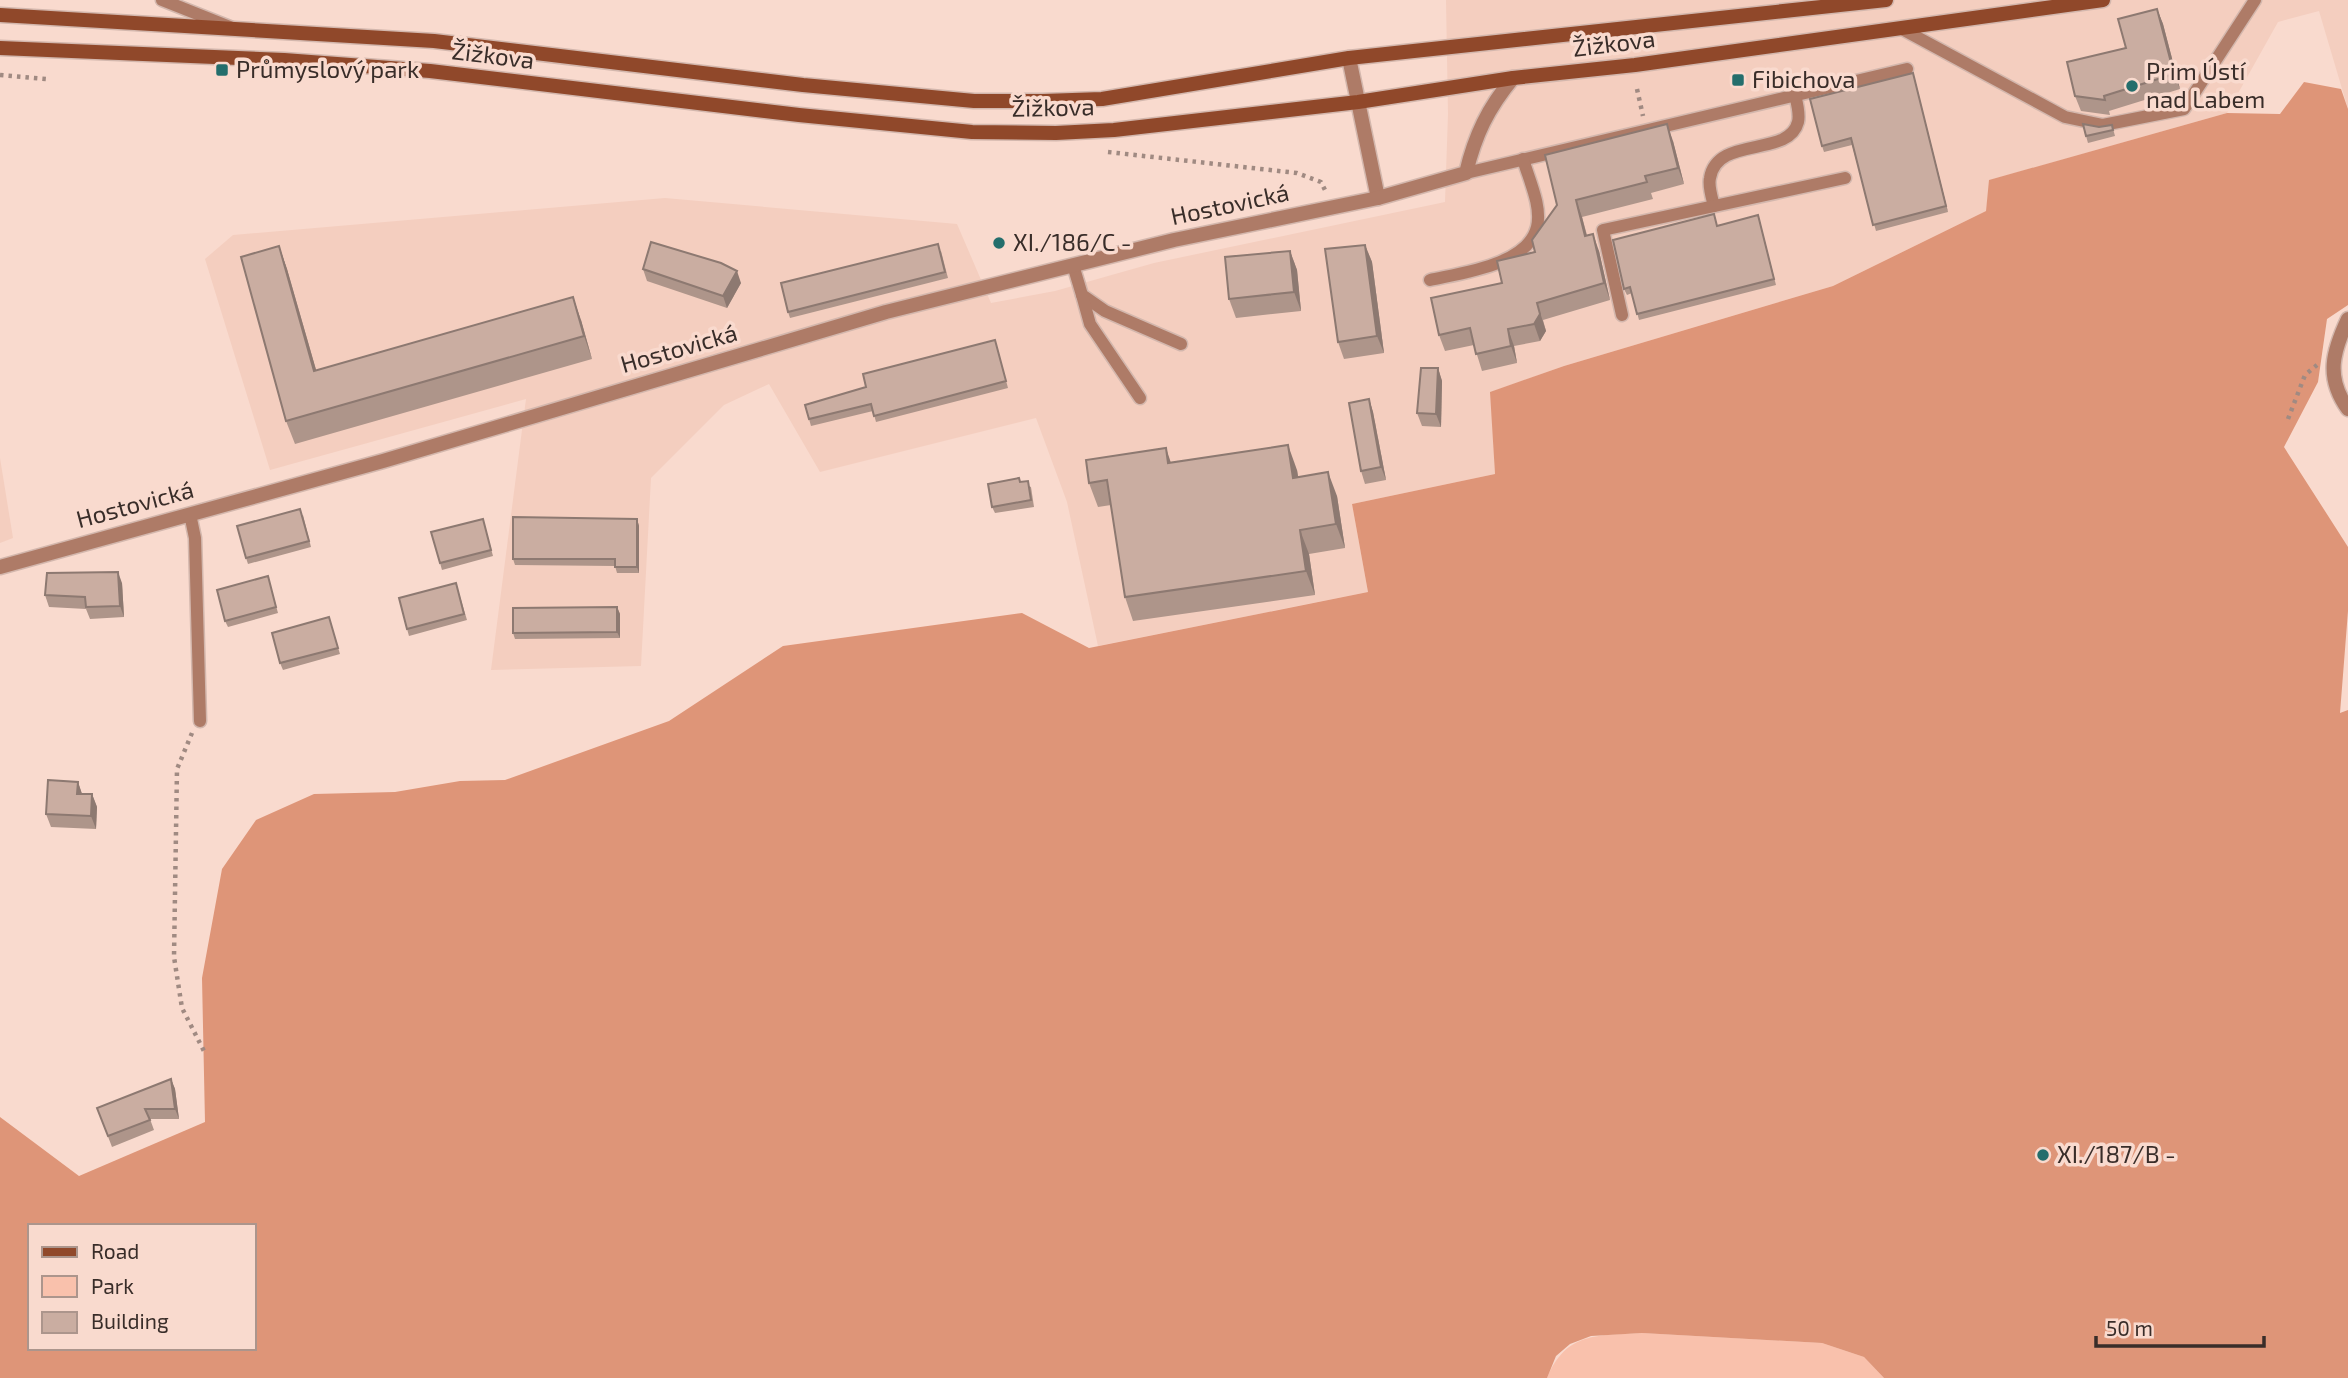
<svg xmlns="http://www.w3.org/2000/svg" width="2348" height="1378" viewBox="0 0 2348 1378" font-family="'Exo 2',sans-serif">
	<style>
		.built { fill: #f4cebf }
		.green { fill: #f9c1ac }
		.forest { fill: #de9578; fill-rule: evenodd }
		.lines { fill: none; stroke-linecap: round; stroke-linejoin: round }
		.service-casing { stroke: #d3b7ad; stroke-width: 15 }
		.minor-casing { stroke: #d3b7ad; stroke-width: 17 }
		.tertiary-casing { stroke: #d3b7ad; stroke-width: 17 }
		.secondary-casing { stroke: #d3b7ad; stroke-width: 17 }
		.path { stroke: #a08a82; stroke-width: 4.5; stroke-dasharray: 3.5 5; stroke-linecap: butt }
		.service { stroke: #ae7b67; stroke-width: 12 }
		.minor { stroke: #ae7b67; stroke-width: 14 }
		.tertiary { stroke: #ae7b67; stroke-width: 14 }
		.secondary { stroke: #90482a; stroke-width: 14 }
		.wall { fill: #ae958a }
		.shaded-wall { fill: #8d7971 }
		.building { fill: #caada1; stroke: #8d7971; stroke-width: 2 }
		.poi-dot { fill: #246e6c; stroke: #f9dace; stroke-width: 2.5 }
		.labels { text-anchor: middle; stroke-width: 7; stroke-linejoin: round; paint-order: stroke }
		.street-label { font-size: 24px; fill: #392d29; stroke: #f9dace }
		.poi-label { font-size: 24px; fill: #392d29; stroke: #f9dace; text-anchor: start }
	</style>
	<rect width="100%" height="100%" fill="#f9dace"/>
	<g class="built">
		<polygon points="1446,0 2348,0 2348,109 2319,11 2278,22 2227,113 1990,180 1986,211 1833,286 1564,366 1491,392 1495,474 1352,504 1368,592 1098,646 1067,502 1036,418 820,472 769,384 724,405 651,478 641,666 491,670 526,399 270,470 205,259 233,235 665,198 957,224 991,303 1055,291 1154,263 1445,202 1448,114"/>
		<polygon points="0,458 13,538 0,543"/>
	</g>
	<path class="green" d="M 1642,1333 L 1822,1343 L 1864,1357 L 1884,1378 L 1547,1378 C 1567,1331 1597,1336 1642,1333 Z"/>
	<path class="forest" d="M 2304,82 L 2341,89 L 2348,109 L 2348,305 L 2327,319 L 2318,382 L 2284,447 L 2348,547 L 2348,611 L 2340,713 L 2348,710 L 2348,1378 L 1884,1378 L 1864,1357 L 1822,1343 L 1642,1333 L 1591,1336 L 1570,1344 L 1556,1356 L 1547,1378 L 0,1378 L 0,1117 L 79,1176 L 205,1122 L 202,978 L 222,869 L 256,820 L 314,794 L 395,792 L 460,781 L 505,780 L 669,721 L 783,646 L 1022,613 L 1089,648 L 1368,592 L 1352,504 L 1495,474 L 1490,392 L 1564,366 L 1833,286 L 1986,211 L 1989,180 L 2227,113 L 2280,114 ZM 30,1226 L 254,1226 L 254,1348 L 30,1348 Z"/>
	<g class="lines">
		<g class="service-casing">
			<g id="service">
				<polyline points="162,0 230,27"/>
				<polyline points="1902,29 2065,117 2103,125 2184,109 2255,0"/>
				<polyline points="1466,173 1907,69"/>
				<path d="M 1714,206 C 1712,198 1708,186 1710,178 C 1717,135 1789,158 1798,122 C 1800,114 1797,103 1795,95"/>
				<polyline points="1073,265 1082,295 1105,311 1181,344"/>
				<path d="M 1430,280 C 1461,273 1528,265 1537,227 C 1542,206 1529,180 1523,159"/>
				<polyline points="1082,295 1090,324 1140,398"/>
				<polyline points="1622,315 1603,230 1845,178"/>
				<polyline points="190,514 195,538 200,721"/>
			</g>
		</g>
		<g class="minor-casing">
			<path id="minor" d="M 2348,319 C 2333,351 2325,377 2348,409"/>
		</g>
		<g class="tertiary-casing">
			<g id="tertiary">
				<polyline points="1349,58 1378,198"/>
				<path d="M 0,567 L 383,461 L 886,312 L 1174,240 L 1378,198 L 1466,173 C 1475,135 1488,108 1513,78"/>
			</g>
		</g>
		<g class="secondary-casing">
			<g id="secondary">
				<polyline points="0,15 434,41 803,85 974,101 1043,101 1102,99 1349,58 1886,0"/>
				<polyline points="0,48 284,60 430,71 799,115 972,132 1056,133 1114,130 1358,102 1513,78 1635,65 2103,0"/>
			</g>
		</g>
		<g class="path">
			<polyline points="0,75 46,79"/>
			<polyline points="1637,89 1643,116"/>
			<polyline points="1108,152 1297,173 1321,182 1326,192"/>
			<polyline points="2288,419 2305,375 2317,365"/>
			<polyline points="192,733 177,769 174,957 182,1008 206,1055"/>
		</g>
		<use href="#service" class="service"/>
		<use href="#minor" class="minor"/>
		<use href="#tertiary" class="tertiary"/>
		<use href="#secondary" class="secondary"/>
	</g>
	<g class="wall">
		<polygon points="2157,9 2163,24 2180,89 2109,111 2110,115 2081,111 2075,96 2126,48"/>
		<polygon points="1913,73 1948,212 1876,231 1852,145 1824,152 1822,146"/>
		<polygon points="2112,125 2115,136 2088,143 2086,136 2099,127"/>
		<polygon points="1673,141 1684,184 1651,193 1653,199 1582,217 1587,235 1599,251 1610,300 1543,320 1546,331 1540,341 1514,346 1517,363 1482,371 1474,345 1445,351 1439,335 1502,283 1535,252 1557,205"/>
		<polygon points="1760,222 1776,285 1639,320 1632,293 1627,295 1624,289 1717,225"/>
		<polygon points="1365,245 1372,262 1384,353 1344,359 1338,342"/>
		<polygon points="279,246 287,269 316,370 581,320 592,359 295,444 286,421"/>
		<polygon points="941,251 948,278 790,318 788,312"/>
		<polygon points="1290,251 1297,270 1301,311 1236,318 1229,299"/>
		<polygon points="643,269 741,283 727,308 647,281"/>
		<polygon points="997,347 1008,388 876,422 873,411 811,426 809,419 866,387"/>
		<polygon points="1438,368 1442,381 1441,427 1422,426 1417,413"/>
		<polygon points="1369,399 1373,412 1386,480 1365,484 1361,471"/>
		<polygon points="1171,462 1297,470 1298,477 1337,496 1345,548 1309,554 1315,595 1133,621 1125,597 1111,505 1098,507 1089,483"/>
		<polygon points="1020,482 1031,487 1034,507 995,513 992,507"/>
		<polygon points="303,515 311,547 248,564 246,558"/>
		<polygon points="483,519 493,556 442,570 440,563"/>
		<polygon points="637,519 639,526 639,573 617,573 615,566 515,565 513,559"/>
		<polygon points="268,576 278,613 228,627 225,621"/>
		<polygon points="122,583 124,617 90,619 86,609 49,607 45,595"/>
		<polygon points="456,583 467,620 409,636 407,629"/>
		<polygon points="617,607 620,614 620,638 515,639 513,633"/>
		<polygon points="329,617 340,654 283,670 280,663"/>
		<polygon points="78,782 82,794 92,794 97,807 96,829 51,827 46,814"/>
		<polygon points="171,1079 175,1089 179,1119 150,1119 154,1130 112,1147 97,1108"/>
	</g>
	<g class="shaded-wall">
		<polygon points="2157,9 2163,24 2180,89 2174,74"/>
		<polygon points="1913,73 1915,80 1948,212 1946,206"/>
		<polygon points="1667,124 1673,141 1684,184 1678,168"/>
		<polygon points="1576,200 1582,217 1591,253 1585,236"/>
		<polygon points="1593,234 1599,251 1610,300 1604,283"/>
		<polygon points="1365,245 1372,262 1384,353 1377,336"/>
		<polygon points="279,246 287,269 323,394 314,371"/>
		<polygon points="1290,251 1297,270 1301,311 1294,292"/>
		<polygon points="737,271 741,283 727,308 723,296"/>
		<polygon points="573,297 581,320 592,359 584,336"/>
		<polygon points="1537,303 1546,331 1540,341 1534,324"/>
		<polygon points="1508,329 1514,346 1517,363 1511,346"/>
		<polygon points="1438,368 1442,381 1441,427 1436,414"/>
		<polygon points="1369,399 1373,412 1386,480 1381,467"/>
		<polygon points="1288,445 1297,470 1302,502 1293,478"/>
		<polygon points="1166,448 1174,472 1168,463"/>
		<polygon points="1328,472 1337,496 1345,548 1336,524"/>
		<polygon points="637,519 639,526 639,573 637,567"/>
		<polygon points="1300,530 1309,554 1315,595 1306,571"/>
		<polygon points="118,572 122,583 124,617 120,606"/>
		<polygon points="617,607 620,614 620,638 617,632"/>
		<polygon points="78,782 82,794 77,794"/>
		<polygon points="92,794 97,807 96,829 91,816"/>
		<polygon points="171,1079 175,1089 179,1119 175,1109"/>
	</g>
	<g class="building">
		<polygon points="2157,9 2174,74 2104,96 2105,100 2075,96 2067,62 2126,48 2118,19"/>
		<polygon points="1913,73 1946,206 1873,225 1851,138 1822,146 1810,99"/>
		<polygon points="1667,124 1678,168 1645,176 1647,182 1576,200 1585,236 1593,234 1604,283 1537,303 1540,314 1534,324 1508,329 1511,346 1476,354 1470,328 1439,335 1431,298 1502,283 1497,261 1535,252 1532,240 1557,205 1545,155"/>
		<polygon points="2083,124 2099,127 2112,125 2113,130 2086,136"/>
		<polygon points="1714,214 1717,226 1758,215 1774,279 1637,314 1630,287 1624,289 1613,240"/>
		<polygon points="651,242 721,263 737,271 723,296 643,269"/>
		<polygon points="938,244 945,272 788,312 781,283"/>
		<polygon points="1365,245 1377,336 1338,342 1325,249"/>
		<polygon points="279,246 314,371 573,297 584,336 286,421 241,257"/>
		<polygon points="1290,251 1294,292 1229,299 1225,257"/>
		<polygon points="995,340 1006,381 874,416 871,404 809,419 805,405 866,387 863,374"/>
		<polygon points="1421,368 1438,368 1436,414 1417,413"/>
		<polygon points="1369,399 1381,467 1361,471 1349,403"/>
		<polygon points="1288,445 1293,478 1328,472 1336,524 1300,530 1306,571 1125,597 1107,480 1089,483 1086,460 1166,448 1168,463"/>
		<polygon points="1019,478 1020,482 1028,481 1031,500 992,507 988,484"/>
		<polygon points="300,509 309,541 246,558 237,526"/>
		<polygon points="513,517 637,519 637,567 615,567 615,559 513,559"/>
		<polygon points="483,519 491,550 440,563 431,532"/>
		<polygon points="118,572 120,606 86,607 85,597 45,595 47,573"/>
		<polygon points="268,576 276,607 225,621 217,590"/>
		<polygon points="456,583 464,614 407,629 399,598"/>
		<polygon points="617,607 617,632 513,633 513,608"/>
		<polygon points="329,617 338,648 280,663 272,633"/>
		<polygon points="48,780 78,782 77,794 92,794 91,816 46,814"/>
		<polygon points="171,1079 175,1109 145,1109 150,1120 108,1136 97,1108"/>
	</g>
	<g class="poi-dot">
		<rect x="215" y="63" width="14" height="14" rx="3.5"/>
		<rect x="1731" y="73" width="14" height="14" rx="3.5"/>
		<circle cx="2132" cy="86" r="7"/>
		<circle cx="999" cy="243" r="7"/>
		<circle cx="2043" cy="1155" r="7"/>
	</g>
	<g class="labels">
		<g class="street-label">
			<text transform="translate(1614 44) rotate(-7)" y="8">Žižkova</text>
			<text transform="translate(493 56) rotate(7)" y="8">Žižkova</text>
			<text transform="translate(1053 108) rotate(-1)" y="8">Žižkova</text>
			<text transform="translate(1230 205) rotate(-12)" y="8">Hostovická</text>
			<text transform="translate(679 349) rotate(-16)" y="8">Hostovická</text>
			<text transform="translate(135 505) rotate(-15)" y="8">Hostovická</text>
		</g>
		<g class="poi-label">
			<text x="236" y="78">Průmyslový park</text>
			<text x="2146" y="80">Prim Ústí<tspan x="2146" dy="28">nad Labem</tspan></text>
			<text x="1752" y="88">Fibichova</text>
			<text x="1013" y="251">XI./186/C -</text>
			<text x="2057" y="1163">XI./187/B -</text>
		</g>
	</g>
	<rect x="28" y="1224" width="228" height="126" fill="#f9dace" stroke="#ac958c" stroke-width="2"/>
	<rect x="42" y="1247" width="35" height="10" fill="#90482a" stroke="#ac958c" stroke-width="2"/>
	<text x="91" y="1259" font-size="21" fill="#392d29">Road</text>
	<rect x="42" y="1276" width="35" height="21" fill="#f9c1ac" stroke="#ac958c" stroke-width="2"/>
	<text x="91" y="1294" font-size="21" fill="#392d29">Park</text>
	<rect x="42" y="1312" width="35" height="21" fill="#caada1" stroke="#ac958c" stroke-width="2"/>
	<text x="91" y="1329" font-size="21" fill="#392d29">Building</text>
	<path d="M2096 1336v10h168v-10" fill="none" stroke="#392d29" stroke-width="3.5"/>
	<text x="2106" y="1336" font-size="21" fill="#392d29" stroke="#f9dace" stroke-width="5" paint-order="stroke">50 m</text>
</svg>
